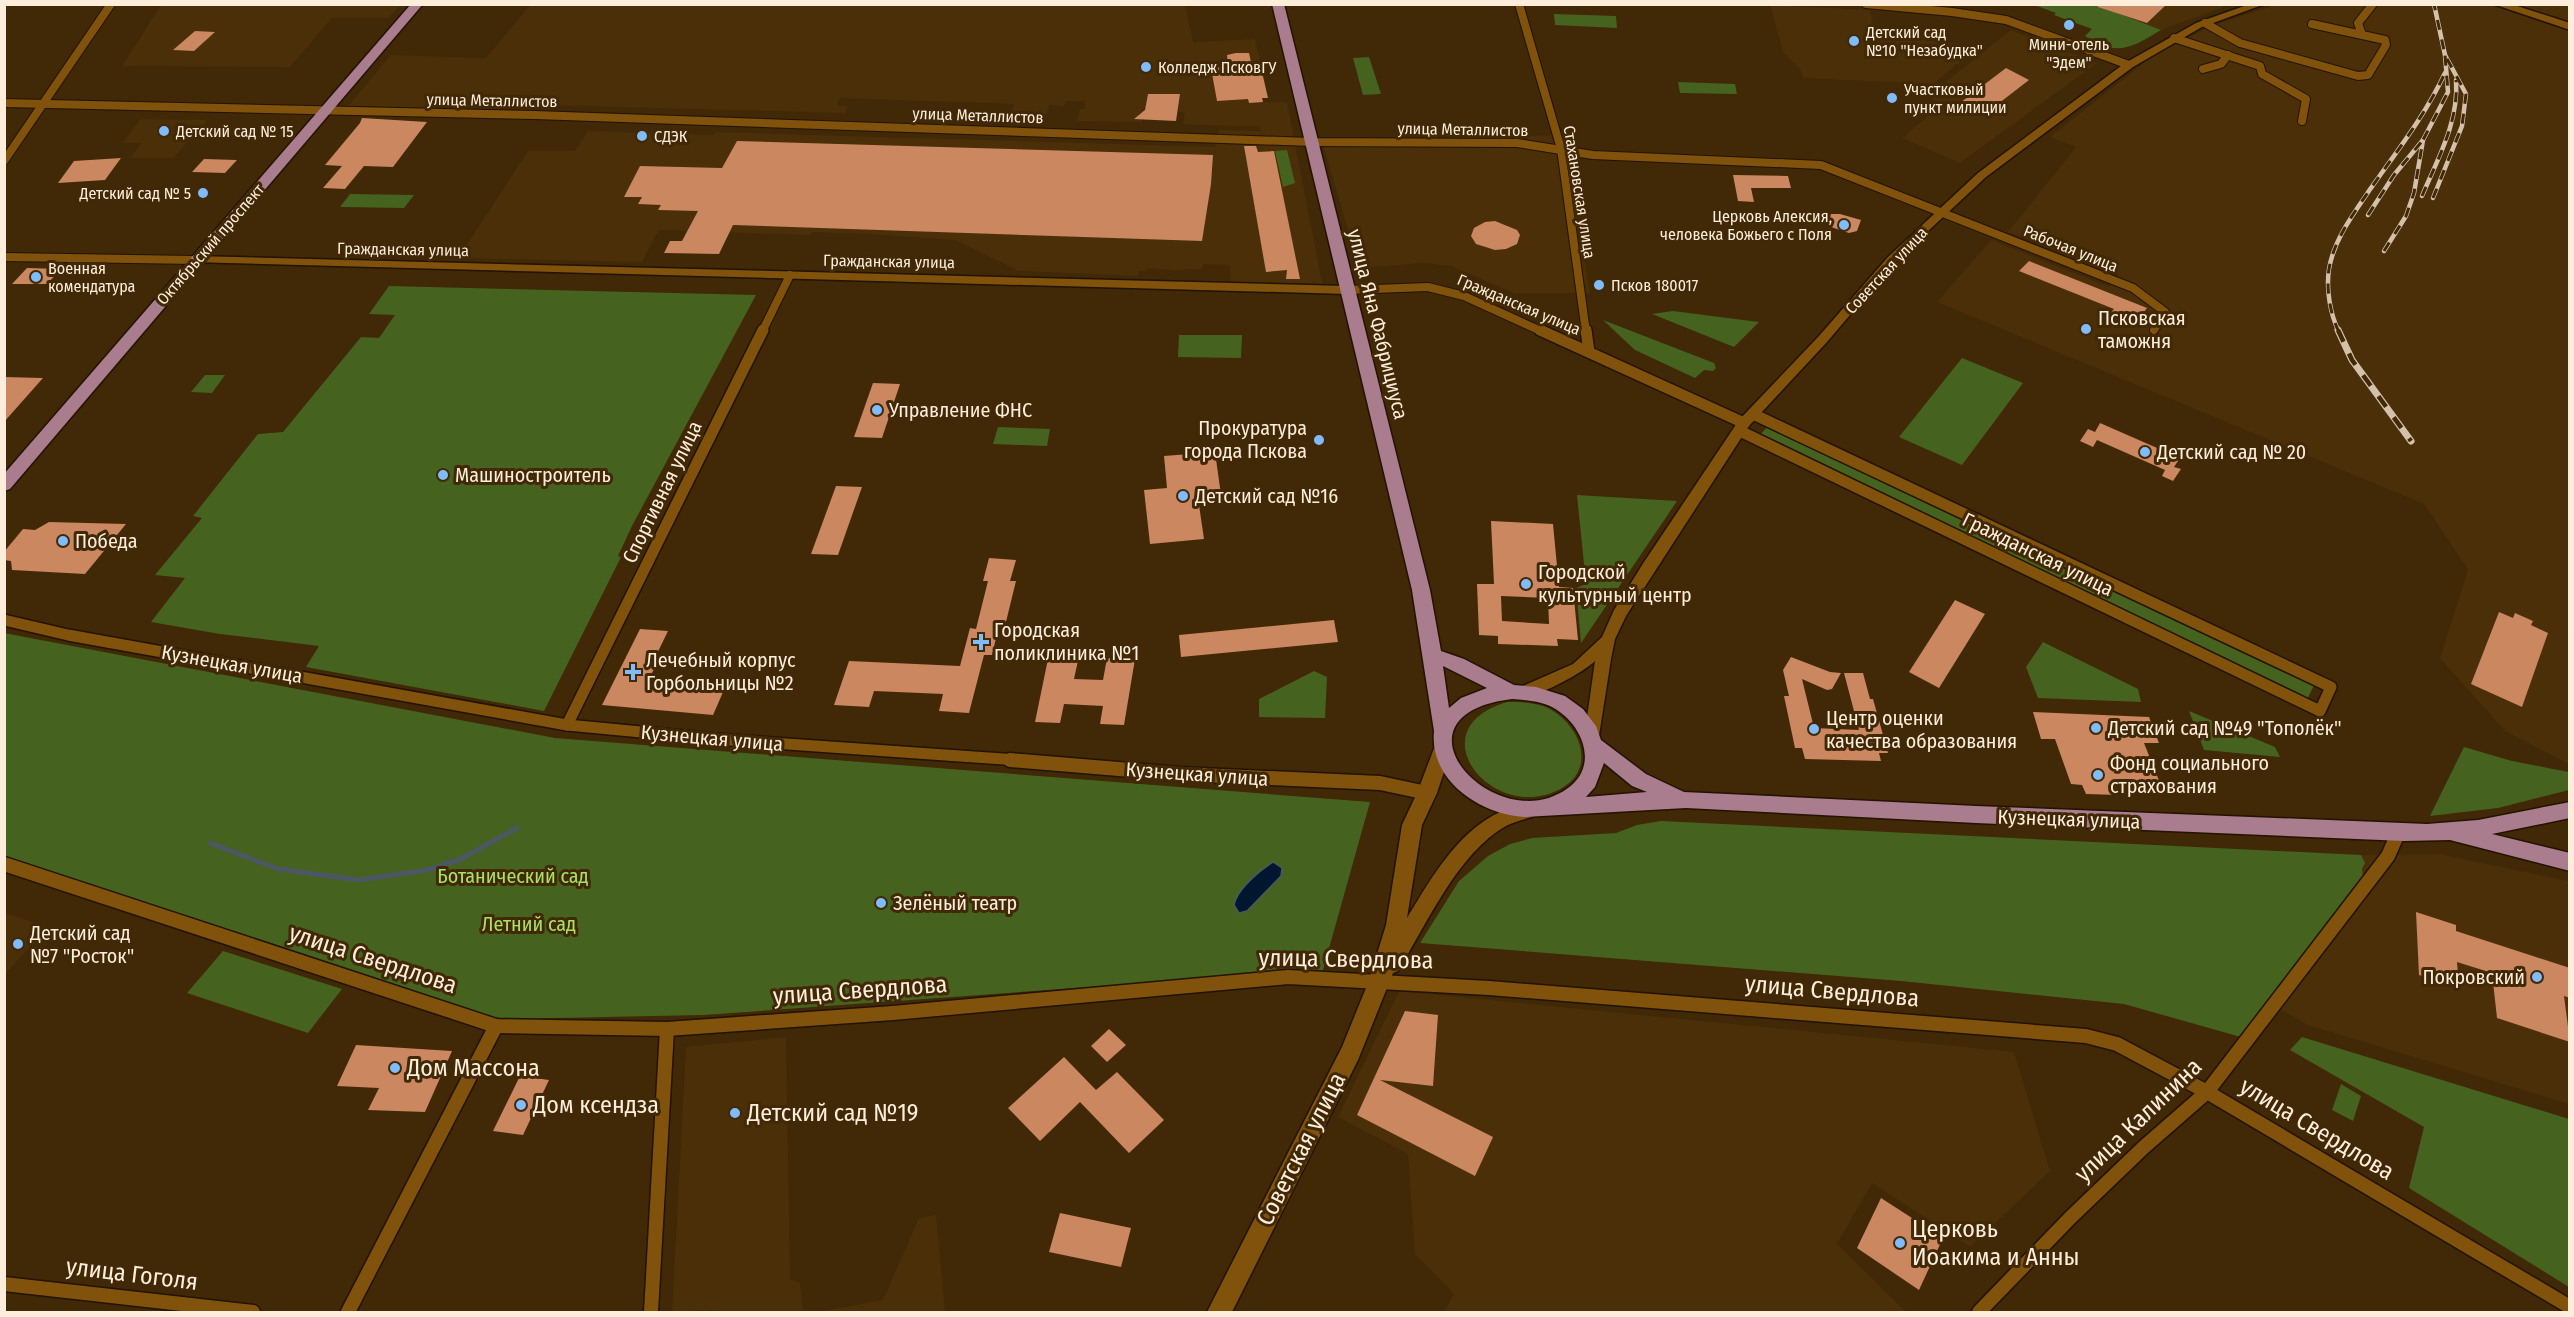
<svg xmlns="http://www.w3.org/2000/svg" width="2574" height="1317" viewBox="0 0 2574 1317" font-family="'Fira Sans Condensed',sans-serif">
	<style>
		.built { fill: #4b2f08 }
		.green { fill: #45631f }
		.water { fill: #01172f; stroke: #4d5763; stroke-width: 1.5 }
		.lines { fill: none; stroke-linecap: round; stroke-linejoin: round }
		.stream { stroke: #4d5763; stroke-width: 5 }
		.building { fill: #ca8760; fill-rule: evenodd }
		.minor-far2-casing { stroke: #221302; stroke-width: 10 }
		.minor-far1-casing { stroke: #221302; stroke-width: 14 }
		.minor-casing { stroke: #221302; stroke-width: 17 }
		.tertiary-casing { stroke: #221302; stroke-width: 3 }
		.secondary-casing { stroke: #221302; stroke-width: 3 }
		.primary-casing { stroke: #221302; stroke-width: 3 }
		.minor-far2 { stroke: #80520c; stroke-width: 8 }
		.minor-far1 { stroke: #80520c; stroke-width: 11 }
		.minor { stroke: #80520c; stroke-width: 14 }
		.tertiary { fill: #80520c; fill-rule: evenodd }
		.secondary { fill: #80520c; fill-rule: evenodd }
		.primary { fill: #a97c8e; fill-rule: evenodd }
		.rail-far1-casing { stroke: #d4c1ab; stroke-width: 4.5 }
		.rail-casing { stroke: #d4c1ab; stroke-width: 7 }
		.rail-far1 { stroke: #412806; stroke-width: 3; stroke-dasharray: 10; stroke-linecap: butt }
		.rail { stroke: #412806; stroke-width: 4.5; stroke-dasharray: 13; stroke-linecap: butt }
		.poi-dot { fill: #81bcfa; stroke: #412806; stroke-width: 2 }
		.labels { text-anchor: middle; stroke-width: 6; stroke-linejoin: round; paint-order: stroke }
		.far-poi-label { font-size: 16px; fill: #feeddb; stroke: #412806; text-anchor: start }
		.far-street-label { font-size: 16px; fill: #feeddb; stroke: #412806 }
		.poi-label { font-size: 20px; fill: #feeddb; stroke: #412806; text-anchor: start }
		.street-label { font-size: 20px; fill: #feeddb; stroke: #412806 }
		.park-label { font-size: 20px; fill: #a7e363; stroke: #412806 }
		.near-street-label { font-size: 24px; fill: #feeddb; stroke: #412806 }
		.near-poi-label { font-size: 24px; fill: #feeddb; stroke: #412806; text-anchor: start }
	</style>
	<rect width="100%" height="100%" fill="#412806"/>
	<g class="built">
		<polygon points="2097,4 2229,5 2161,30 2096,6"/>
		<polygon points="2489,4 2569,30 2569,764 2505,731 2440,658 2468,570 2424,504 1937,302 1991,240 2109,287 2119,274 2008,232 2076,147 2050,137 2155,54 2214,25 2276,5"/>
		<polygon points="161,5 401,5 388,18 332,18 290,67 122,66"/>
		<polygon points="530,5 1185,5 1193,42 1255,39 1268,98 1262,98 1263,102 1287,102 1324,293 1231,291 1230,265 1203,264 1202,269 1185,269 1184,271 1147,268 1146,271 1139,271 1138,276 1019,271 955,240 867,234 812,232 811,235 659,230 642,262 458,258 528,151 575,151 588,131 713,135 715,132 1215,147 1219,130 1261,131 1260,127 1183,124 1185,113 1178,111 1180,94 1148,94 1142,122 1077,121 1080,109 1085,109 1084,101 1066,101 1064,106 1049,105 1046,115 1011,114 1014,104 841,98 837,105 848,106 845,113 506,104 502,109 348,106 391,55 486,58"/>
		<polygon points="1770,5 1870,10 1875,35 1980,46 1958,64 1953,65 1953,68 1933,84 1803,78 1800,69 1783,52"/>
		<polygon points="2512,5 2569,5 2569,22"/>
		<polygon points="2011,30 2097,63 1960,163 1902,138 1934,111 1927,107 1935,100 1927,97"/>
		<polygon points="140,119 187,120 207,120 173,158 130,158 142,143 123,143"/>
		<polygon points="1564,135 1590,293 1514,293 1451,266 1424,263 1359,268 1322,141"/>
		<polygon points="2439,854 2569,881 2569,1104 2308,1025 2273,1005 2362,869 2365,863 2361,855"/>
		<polygon points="5,913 48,927 5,974 4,913"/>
		<polygon points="1399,991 2014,1052 2050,1171 1970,1247 1872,1183 1837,1244 1906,1312 1444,1312 1454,1294 1415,1254 1408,1154 1338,1117"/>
		<polygon points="786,1037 790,1279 800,1283 803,1312 717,1312 712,1310 672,1312 686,1047"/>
		<polygon points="936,1215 945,1312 819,1312 883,1300 919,1218"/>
	</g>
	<g class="green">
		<path d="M 2039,4 L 2097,5 L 2161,30 C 2133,47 2116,58 2085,36 L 2092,29 L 2054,15 L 2056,13 L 2037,6 Z"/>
		<polygon points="1554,14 1616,16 1617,28 1555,25"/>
		<polygon points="1369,57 1381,94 1363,95 1353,58"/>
		<polygon points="1678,82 1735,84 1737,94 1680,93"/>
		<polygon points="1287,150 1295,183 1283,187 1275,151"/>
		<polygon points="350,194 414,195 404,208 340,207"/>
		<polygon points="389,286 756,295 632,526 618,556 621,557 544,711 306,667 319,646 220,634 151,622 185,578 155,575 202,518 193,516 258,434 283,432 361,337 379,338 395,315 369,314"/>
		<polygon points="1673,311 1759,322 1734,347 1652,314"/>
		<polygon points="1603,320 1714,363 1716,368 1713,371 1704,370 1695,378 1635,350"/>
		<polygon points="1179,335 1242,335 1241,358 1178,357"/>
		<polygon points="1962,358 2023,383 1962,465 1899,437"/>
		<polygon points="205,375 225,375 212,393 191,392"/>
		<polygon points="1769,425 2314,685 2307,700 1759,436"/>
		<polygon points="998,427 1050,429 1047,446 993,444"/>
		<polygon points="1577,495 1677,501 1581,643 1576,588 1586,584"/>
		<polygon points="4,633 555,738 1370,802 1323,970 704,1015 503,1019 475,1014 5,864"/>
		<polygon points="2043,642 2138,689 2141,702 2038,698 2026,667"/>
		<polygon points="1314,671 1327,677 1325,718 1259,717 1259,699"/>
		<path d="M 1507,702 C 1520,702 1531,702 1543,706 C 1576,718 1600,766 1562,788 C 1494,827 1414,729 1507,702 Z"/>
		<polygon points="2189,711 2275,747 2280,757 2204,750"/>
		<polygon points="2464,747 2512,761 2569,772 2569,790 2498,808 2430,816"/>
		<polygon points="1661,821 2361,855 2365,863 2362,869 2363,877 2248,1039 2124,1004 1901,981 1420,943 1459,881 1488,856 1510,844 1532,838 1616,833 1637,825"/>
		<polygon points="223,951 342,989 308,1033 187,993"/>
		<polygon points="2302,1037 2569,1119 2569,1287 2409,1188 2424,1127 2290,1050"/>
		<polygon points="2341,1084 2361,1096 2353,1121 2332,1110"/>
	</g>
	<path class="water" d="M 1273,862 L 1282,868 L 1281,876 L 1247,911 L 1239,913 L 1234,905 C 1237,889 1259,871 1273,862 Z"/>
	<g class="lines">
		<polyline class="stream" points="210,843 278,869 359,880 427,870 461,859 517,828"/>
	</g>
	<g class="building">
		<polygon points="2098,4 2167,4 2147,23 2098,7"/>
		<polygon points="195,31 215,32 194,51 173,50"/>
		<polygon points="1236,53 1249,53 1253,72 1262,72 1268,98 1262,98 1263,102 1249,103 1248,99 1217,101 1211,68 1228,67 1227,55"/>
		<polygon points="2006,68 2029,80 1985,114 1974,109 1970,111 1956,106"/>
		<polygon points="1148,94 1180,94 1176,121 1134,119 1145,110"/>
		<polygon points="362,118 427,122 393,167 364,166 345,189 323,188 342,166 325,165 360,123"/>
		<polygon points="737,141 1213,155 1211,184 1202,241 733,225 719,254 664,253 670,241 682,241 698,211 658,210 661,205 638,204 642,197 624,197 640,166 722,168"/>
		<polygon points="1244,146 1256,146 1258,152 1274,151 1300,279 1286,279 1287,270 1266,272"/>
		<polygon points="121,158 105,180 58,183 74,161"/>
		<polygon points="204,159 237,160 225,173 192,172"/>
		<polygon points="1733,175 1788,176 1791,188 1751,188 1754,202 1738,201"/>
		<polygon points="1831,214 1840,214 1861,220 1857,231 1849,233 1831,227 1827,223"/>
		<polygon points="1495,221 1517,230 1520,235 1517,244 1506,249 1495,250 1476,244 1471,236 1474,228 1485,222"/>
		<polygon points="2029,261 2147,308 2133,326 2108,316 2114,309 2019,271"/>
		<polygon points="27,268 61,269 47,284 12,284"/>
		<polygon points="4,377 43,378 4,422"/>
		<polygon points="873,383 900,384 882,438 854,437"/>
		<polygon points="2100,423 2180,458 2174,467 2181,469 2173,481 2162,476 2165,470 2097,440 2093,447 2080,441 2088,429 2095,432"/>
		<polygon points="1215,452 1222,502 1199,505 1204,539 1150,544 1144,490 1167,488 1164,456"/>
		<polygon points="836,486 862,487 838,555 811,554"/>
		<path d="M 1491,521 L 1553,524 L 1559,587 L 1573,588 L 1578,640 L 1557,639 L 1558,646 L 1498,644 L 1498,636 L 1479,635 L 1477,584 L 1494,584 ZM 1501,596 L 1548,598 L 1549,624 L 1502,621 Z"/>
		<polygon points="49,522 126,524 85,574 12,570 11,561 4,560 4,552 23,529 35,530"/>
		<polygon points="989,558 1016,560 1010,581 1016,581 1004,630 998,630 992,655 984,655 969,713 939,711 943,694 874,691 869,707 834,705 849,661 960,666 970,628 976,629 988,581 983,581"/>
		<polygon points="1955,600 1985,614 1939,688 1909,672"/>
		<polygon points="2499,612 2513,618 2515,613 2533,621 2531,625 2548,633 2522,707 2471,684"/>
		<polygon points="1334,620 1338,642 1181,657 1179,635"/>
		<polygon points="640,629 668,631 653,662 657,663 650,677 727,683 713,715 602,705"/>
		<polygon points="1049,654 1079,656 1074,679 1103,680 1107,658 1135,659 1124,725 1100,724 1103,706 1064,704 1060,723 1035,722"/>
		<polygon points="1791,657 1830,672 1841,673 1832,689 1827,690 1802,679 1814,728 1859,730 1844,673 1863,673 1870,699 1873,699 1888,753 1879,753 1881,761 1805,759 1802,748 1795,748 1784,696 1789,696 1783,670"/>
		<polygon points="2033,712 2149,717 2159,743 2144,743 2162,788 2115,786 2119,795 2086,794 2082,785 2071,784 2055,739 2041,739"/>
		<polygon points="2416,912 2456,925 2456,931 2570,968 2570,998 2564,996 2570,1042 2497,1018 2492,973 2457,962 2459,988 2419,975"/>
		<polygon points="1405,1011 1438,1015 1433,1086 1380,1080 1493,1137 1475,1176 1357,1115"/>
		<polygon points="1109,1029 1126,1045 1107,1062 1091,1046"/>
		<polygon points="356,1045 452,1051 425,1112 368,1110 379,1088 337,1086"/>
		<polygon points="1064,1057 1096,1090 1117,1072 1164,1120 1129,1153 1080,1102 1040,1141 1008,1108"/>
		<polygon points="520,1076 549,1080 523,1135 493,1131"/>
		<polygon points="1881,1198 1943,1238 1919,1290 1857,1248"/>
		<polygon points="1060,1213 1131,1228 1121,1267 1049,1252"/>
	</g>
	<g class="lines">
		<g class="minor-far2-casing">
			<g id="minor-far2">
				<polyline points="1519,4 1561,149 1586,332"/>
				<polyline points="1866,4 1952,12 2006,20 2129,65"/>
				<polyline points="2205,23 2240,43 2358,76 2368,75 2386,45 2385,40 2312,24"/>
				<polyline points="2362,35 2358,23 2373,4"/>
				<polyline points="2174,38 2260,66 2262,74 2306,99 2302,121"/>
				<polyline points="2203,69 2221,64 2228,55"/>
				<polyline points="4,103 535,115 1311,142 1517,143 1593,155 1821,165 2133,288 2165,312 2154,330"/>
				<polyline points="4,161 111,4"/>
				<polyline points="4,257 195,260"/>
				<polyline points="1347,290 1428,287 1464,296 1543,332"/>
				<polyline points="762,332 790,275"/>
			</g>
		</g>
		<g class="minor-far1-casing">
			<g id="minor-far1">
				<polyline points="1540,330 1744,423"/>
				<polyline points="1586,330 1589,352"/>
				<polyline points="1740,431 2320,711 2331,687 1753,414"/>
				<polyline points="4,620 68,635 567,725 716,739 1031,761"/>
				<polyline points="567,725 763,330"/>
			</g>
		</g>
		<g class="minor-casing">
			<g id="minor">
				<polyline points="1010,760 1179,774 1380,783 1427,793"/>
				<polyline points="4,864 496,1026 667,1029 893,1013 1288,977 1489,988 2086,1036 2117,1044 2207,1092 2570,1307"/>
				<polyline points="4,1284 253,1312"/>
				<polyline points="348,1312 496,1026"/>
				<polyline points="651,1312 667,1029"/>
				<polyline points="1979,1312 2070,1218 2144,1147 2207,1092 2388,856 2399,831"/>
			</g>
		</g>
		<g class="tertiary-casing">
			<g id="tertiary">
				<path d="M 2250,4 L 2265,4 L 2202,27 L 2133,67 L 1986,177 L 1896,261 L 1827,342 L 1749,426 L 1626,616 L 1615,639 L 1611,659 L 1598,742 L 1592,744 L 1586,742 L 1584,738 L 1595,661 C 1584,672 1533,701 1518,696 L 1515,692 L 1518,688 L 1573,664 L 1602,637 L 1614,610 L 1644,562 L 1739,420 L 1819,336 L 1888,257 L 1978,173 L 2125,63 L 2196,23 Z"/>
				<polygon points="195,256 1347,286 1353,290 1347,294 191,262 189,260"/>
			</g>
		</g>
		<g class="secondary-casing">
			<g id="secondary">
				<polygon points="2493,4 2511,4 2570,23 2570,30"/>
				<path d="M 1442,743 L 1449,746 L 1451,751 L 1437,793 L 1422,825 L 1407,918 C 1433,875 1461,825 1510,808 C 1520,805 1527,800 1537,803 L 1540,809 L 1537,815 C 1527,819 1516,821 1506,826 C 1458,853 1426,925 1398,971 L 1393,973 L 1358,1060 L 1232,1312 L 1207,1312 L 1342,1047 L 1368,983 L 1386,925 L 1402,825 L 1417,793 L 1433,751 L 1435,746 Z"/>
			</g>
		</g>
		<g class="primary-casing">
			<g id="primary">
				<polygon points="411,4 423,4 10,489 4,491 4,474"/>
				<path d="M 1272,4 L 1284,4 L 1430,590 L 1441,651 L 1464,659 L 1514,685 L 1536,687 L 1565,696 L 1583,709 L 1596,726 L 1601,740 L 1646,774 L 1684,792 L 1976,806 L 2427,824 L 2478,820 L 2570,802 L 2570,818 L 2492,834 L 2570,853 L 2570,871 L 2450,840 L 2404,841 L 1976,823 L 1686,808 L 1524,817 C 1479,814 1429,780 1434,731 L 1412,590 ZM 1443,666 L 1487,688 L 1461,698 L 1449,708 ZM 1512,699 C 1525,700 1540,701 1552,707 C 1582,723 1600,765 1568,788 C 1496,841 1380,715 1512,699 ZM 1604,763 L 1632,786 L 1647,792 L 1586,797 L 1595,787 Z"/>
			</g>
		</g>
		<use href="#minor-far2" class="minor-far2"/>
		<use href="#minor-far1" class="minor-far1"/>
		<use href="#minor" class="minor"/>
		<use href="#tertiary" class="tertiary"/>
		<use href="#secondary" class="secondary"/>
		<use href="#primary" class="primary"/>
		<g class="rail-far1-casing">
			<g id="rail-far1">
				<path d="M 2422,196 C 2438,158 2459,122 2456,80"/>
				<polyline points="2433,198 2462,126 2466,94 2445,55 2434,4"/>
				<polyline points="2368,215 2394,175 2423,140"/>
				<polyline points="2384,251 2406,216 2414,193 2423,140 2448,92 2445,55"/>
				<path d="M 2339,332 C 2330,314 2326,289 2329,269 C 2334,239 2354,213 2371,188 C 2397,151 2426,114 2445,73"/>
			</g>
		</g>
		<g class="rail-casing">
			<polyline id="rail" points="2338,330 2352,360 2411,441"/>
		</g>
		<use href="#rail-far1" class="rail-far1"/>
		<use href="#rail" class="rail"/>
	</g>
	<g class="poi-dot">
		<circle cx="2069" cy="25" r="6"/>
		<circle cx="1854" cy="41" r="6"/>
		<circle cx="1146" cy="67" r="6"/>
		<circle cx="1892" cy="98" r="6"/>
		<circle cx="164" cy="131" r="6"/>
		<circle cx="642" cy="136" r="6"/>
		<circle cx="203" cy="193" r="6"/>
		<circle cx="1844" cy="225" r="6"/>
		<circle cx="36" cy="277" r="6"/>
		<circle cx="1599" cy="285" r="6"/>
		<circle cx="2086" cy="329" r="6"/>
		<circle cx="877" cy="410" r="6"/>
		<circle cx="1319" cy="440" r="6"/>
		<circle cx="2145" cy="452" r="6"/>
		<circle cx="443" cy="475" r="6"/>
		<circle cx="1183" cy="496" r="6"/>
		<circle cx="63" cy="541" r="6"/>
		<circle cx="1526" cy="584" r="6"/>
		<path d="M978 633h6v6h6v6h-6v6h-6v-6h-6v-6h6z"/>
		<path d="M630 663h6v6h6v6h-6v6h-6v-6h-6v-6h6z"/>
		<circle cx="2096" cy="728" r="6"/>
		<circle cx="1814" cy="729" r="6"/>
		<circle cx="2098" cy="775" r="6"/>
		<circle cx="881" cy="903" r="6"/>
		<circle cx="18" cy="944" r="6"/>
		<circle cx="2537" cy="977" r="6"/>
		<circle cx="395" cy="1068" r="6"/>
		<circle cx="521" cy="1105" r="6"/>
		<circle cx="735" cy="1113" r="6"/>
		<circle cx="1900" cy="1243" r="6"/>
	</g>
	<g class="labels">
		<g class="far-poi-label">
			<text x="1866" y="38">Детский сад<tspan x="1866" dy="18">№10 "Незабудка"</tspan></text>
			<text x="2069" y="50" text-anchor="middle">Мини-отель<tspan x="2069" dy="18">"Эдем"</tspan></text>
			<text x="1158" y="73">Колледж ПсковГУ</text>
			<text x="1904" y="95">Участковый<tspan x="1904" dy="18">пункт милиции</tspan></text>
			<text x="176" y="137">Детский сад № 15</text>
			<text x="654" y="142">СДЭК</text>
			<text x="191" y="199" text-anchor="end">Детский сад № 5</text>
			<text x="1832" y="222" text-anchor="end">Церковь Алексия,<tspan x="1832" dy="18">человека Божьего с Поля</tspan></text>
			<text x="48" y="274">Военная<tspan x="48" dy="18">комендатура</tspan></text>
			<text x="1611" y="291">Псков 180017</text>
		</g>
		<g class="far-street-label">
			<text transform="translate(492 100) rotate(1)" y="6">улица Металлистов</text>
			<text transform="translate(978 115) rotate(2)" y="6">улица Металлистов</text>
			<text transform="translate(1463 129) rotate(1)" y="6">улица Металлистов</text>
			<text transform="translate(1580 192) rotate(81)" y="6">Стахановская улица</text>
			<text transform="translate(210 244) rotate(-49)" y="6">Октябрьский проспект</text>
			<text transform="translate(2071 248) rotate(22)" y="6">Рабочая улица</text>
			<text transform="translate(403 249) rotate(1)" y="6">Гражданская улица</text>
			<text transform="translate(889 261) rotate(1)" y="6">Гражданская улица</text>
			<text transform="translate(1886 270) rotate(-47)" y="6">Советская улица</text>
			<text transform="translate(1519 304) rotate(23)" y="6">Гражданская улица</text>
		</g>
		<g class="poi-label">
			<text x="2098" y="325">Псковская<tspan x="2098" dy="23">таможня</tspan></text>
			<text x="889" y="417">Управление ФНС</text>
			<text x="1307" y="435" text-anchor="end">Прокуратура<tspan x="1307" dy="23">города Пскова</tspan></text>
			<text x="2157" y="459">Детский сад № 20</text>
			<text x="455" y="482">Машиностроитель</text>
			<text x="1195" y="503">Детский сад №16</text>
			<text x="75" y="548">Победа</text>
			<text x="1538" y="579">Городской<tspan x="1538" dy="23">культурный центр</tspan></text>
			<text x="994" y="637">Городская<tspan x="994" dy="23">поликлиника №1</tspan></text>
			<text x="646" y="667">Лечебный корпус<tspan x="646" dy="23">Горбольницы №2</tspan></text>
			<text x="1826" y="725">Центр оценки<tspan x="1826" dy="23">качества образования</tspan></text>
			<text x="2108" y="735">Детский сад №49 "Тополёк"</text>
			<text x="2110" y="770">Фонд социального<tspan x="2110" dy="23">страхования</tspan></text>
			<text x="893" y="910">Зелёный театр</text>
			<text x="30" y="940">Детский сад<tspan x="30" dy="23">№7 "Росток"</tspan></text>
			<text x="2525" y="984" text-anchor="end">Покровский</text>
		</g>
		<g class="street-label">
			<text transform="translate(1378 324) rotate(76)" y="7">улица Яна Фабрициуса</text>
			<text transform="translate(662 492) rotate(-64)" y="7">Спортивная улица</text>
			<text transform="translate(2038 554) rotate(26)" y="7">Гражданская улица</text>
			<text transform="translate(232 664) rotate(10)" y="7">Кузнецкая улица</text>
			<text transform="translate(712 738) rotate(5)" y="7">Кузнецкая улица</text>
			<text transform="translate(1197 774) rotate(4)" y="7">Кузнецкая улица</text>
			<text transform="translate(2069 819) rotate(2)" y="7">Кузнецкая улица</text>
		</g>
		<g class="park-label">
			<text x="513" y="883">Ботанический сад</text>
			<text x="529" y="931">Летний сад</text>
		</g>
		<g class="near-street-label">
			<text transform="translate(373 959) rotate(18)" y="8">улица Свердлова</text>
			<text transform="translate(1346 959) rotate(1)" y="8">улица Свердлова</text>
			<text transform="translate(860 990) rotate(-4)" y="8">улица Свердлова</text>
			<text transform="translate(1832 991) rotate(5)" y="8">улица Свердлова</text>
			<text transform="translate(2138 1120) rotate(-44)" y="8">улица Калинина</text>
			<text transform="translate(2317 1129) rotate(31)" y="8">улица Свердлова</text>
			<text transform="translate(1301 1149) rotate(-63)" y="8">Советская улица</text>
			<text transform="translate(132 1274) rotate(7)" y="8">улица Гоголя</text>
		</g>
		<g class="near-poi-label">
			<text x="407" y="1076">Дом Масcона</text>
			<text x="533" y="1113">Дом ксендза</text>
			<text x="747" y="1121">Детский сад №19</text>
			<text x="1912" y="1237">Церковь<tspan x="1912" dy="28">Иоакима и Анны</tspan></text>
		</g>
	</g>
	<rect width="2574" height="1317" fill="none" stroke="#feeddb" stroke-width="12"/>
</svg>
